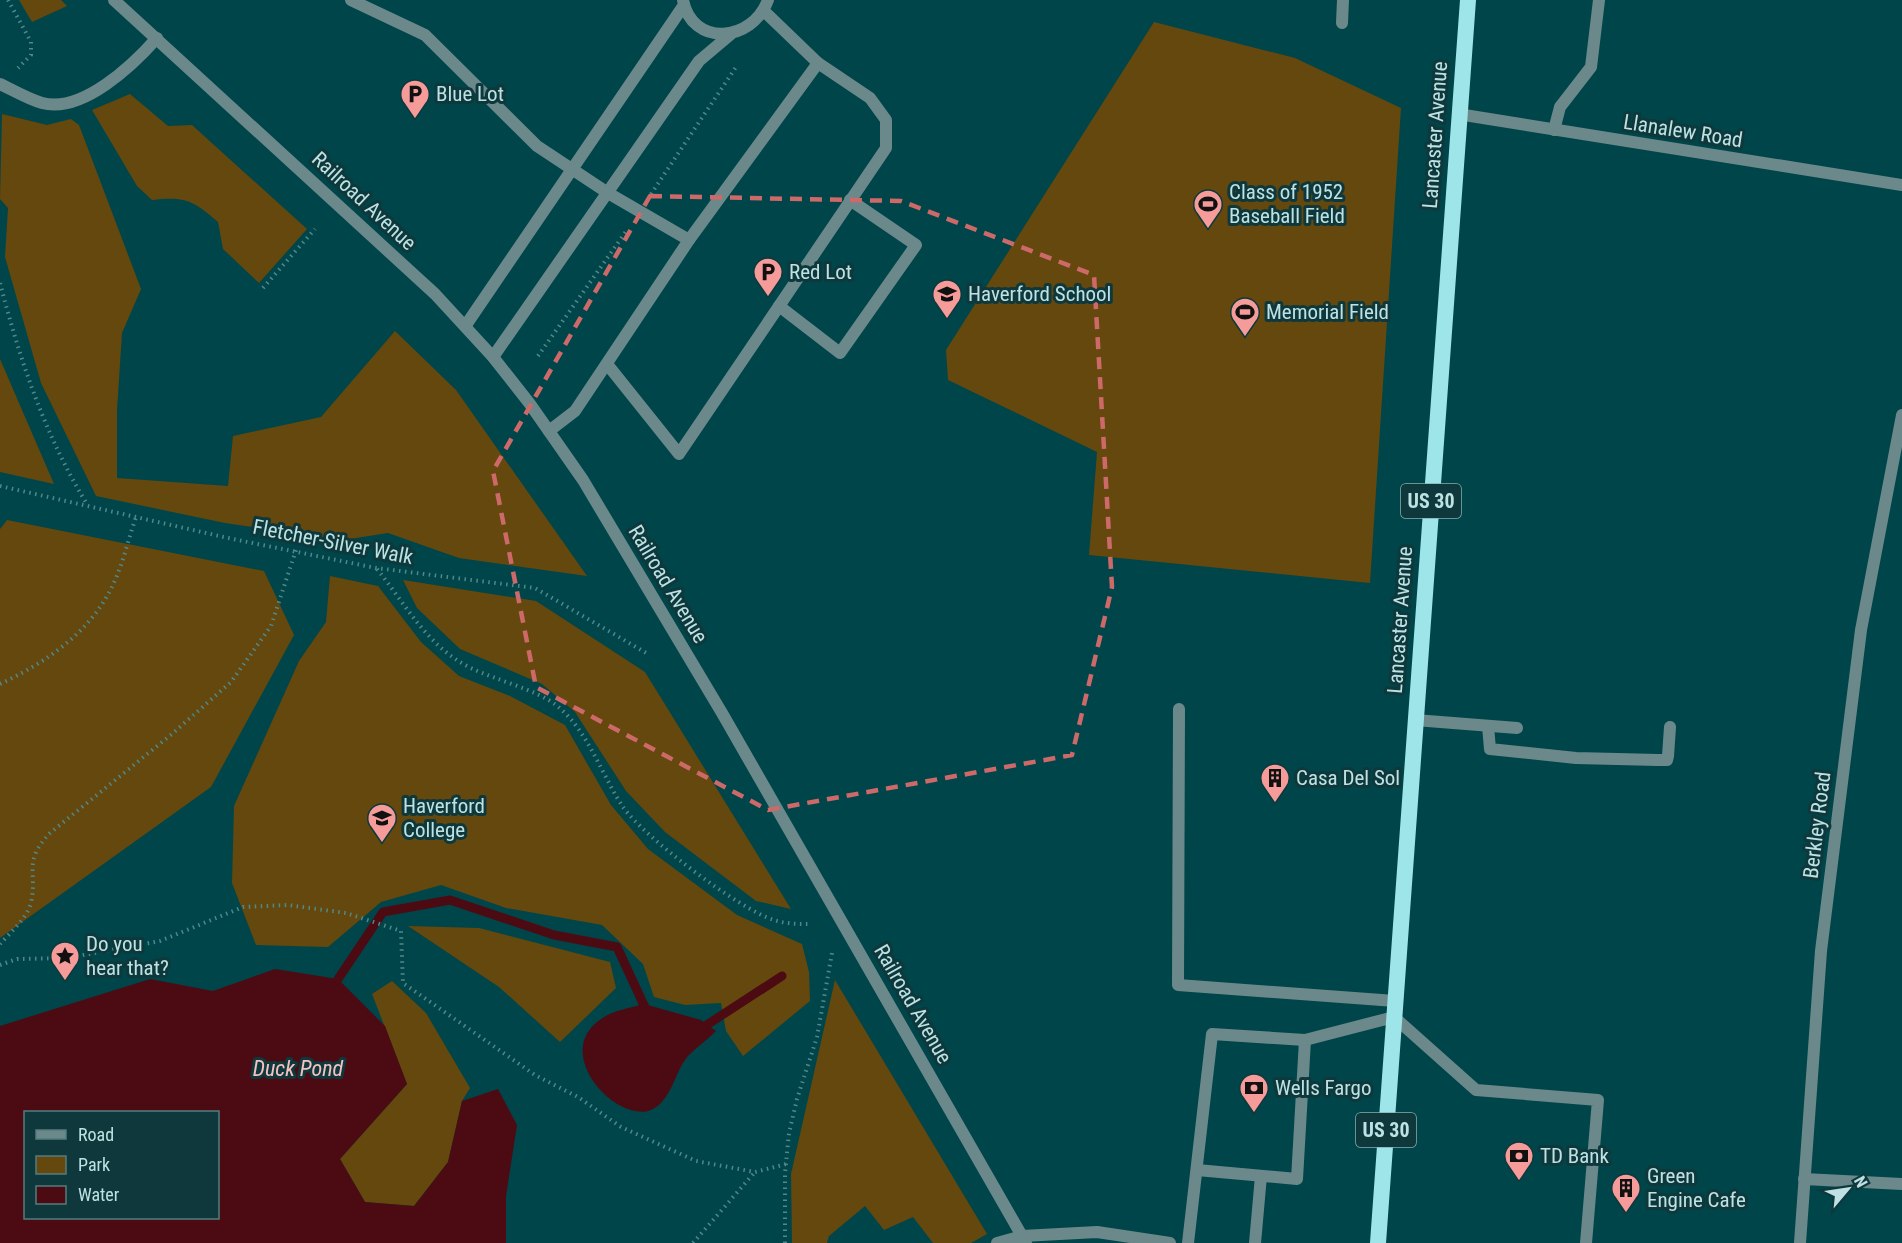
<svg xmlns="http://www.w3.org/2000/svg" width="1902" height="1243" viewBox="0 0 1902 1243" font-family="'Roboto Condensed',sans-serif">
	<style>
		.green { fill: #64480d }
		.water { fill: #4c0b12; fill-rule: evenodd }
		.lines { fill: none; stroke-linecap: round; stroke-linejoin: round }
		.stream { stroke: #4c0b12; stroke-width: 9 }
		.path { stroke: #51888b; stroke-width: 4; stroke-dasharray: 1.5 4.5; stroke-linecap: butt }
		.service { stroke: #6b898b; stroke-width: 12 }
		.minor { stroke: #6b898b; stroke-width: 12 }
		.tertiary { stroke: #6b898b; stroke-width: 12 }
		.trunk { stroke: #9ee5ea; stroke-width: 16 }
		.marked { fill: none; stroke: #ce696a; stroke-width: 4.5; stroke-dasharray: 12 8; stroke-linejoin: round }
		.labels { text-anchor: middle; stroke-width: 6; stroke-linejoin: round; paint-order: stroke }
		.shield { fill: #0e383b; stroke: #89afb1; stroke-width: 1.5 }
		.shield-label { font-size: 20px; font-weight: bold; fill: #bee2e4 }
		.poi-label { font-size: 21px; fill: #bee2e4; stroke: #0e383b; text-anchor: start }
		.street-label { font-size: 21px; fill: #bee2e4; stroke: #0e383b }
		.water-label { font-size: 22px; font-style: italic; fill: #f6c2c1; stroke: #0e383b }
	</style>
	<rect width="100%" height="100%" fill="#004549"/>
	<g class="green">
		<polygon points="19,0 61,0 67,6 32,22"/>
		<polygon points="1154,22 1295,58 1401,108 1370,583 1089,555 1097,452 948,380 946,350"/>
		<path d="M 130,94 L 168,126 L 192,125 L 307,229 L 259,283 L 223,249 L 218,222 C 193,200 185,196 152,200 L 137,186 L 92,110 Z"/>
		<polygon points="2,114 47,125 71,119 79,125 141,289 122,333 117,410 117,478 228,486 233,436 321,417 395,331 456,390 587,576 459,558 388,533 343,540 225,523 96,496 41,383 5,257 8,208 0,199"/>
		<polygon points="0,359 54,484 0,472"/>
		<polygon points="7,520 264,571 294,635 211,787 0,938 0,529"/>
		<polygon points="330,576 378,586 421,642 459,676 510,696 565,725 611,805 648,849 737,915 802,944 809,972 810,1001 743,1056 726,1031 721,1003 685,1005 654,997 643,964 602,925 506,908 441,885 381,902 328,947 256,945 232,883 234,806 299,661 326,622"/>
		<polygon points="403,580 536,601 645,672 791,909 756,901 665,832 626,791 575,712 542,684 460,649 417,608"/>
		<polygon points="408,926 479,928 610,962 616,988 560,1042 499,987"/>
		<polygon points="835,980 987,1234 971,1243 933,1243 913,1217 884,1230 865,1206 829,1236 827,1243 792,1243 791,1174"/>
		<polygon points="392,981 426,1013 470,1088 462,1101 448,1162 414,1206 365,1202 340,1159 407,1084 372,994"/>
	</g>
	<g class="water">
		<path d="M 275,969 L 338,979 L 385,1026 L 407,1084 L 340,1159 L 365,1202 L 414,1206 L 448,1162 L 462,1101 L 498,1089 L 517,1125 L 506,1196 L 506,1243 L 0,1243 L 0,1026 L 150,979 L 213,991 ZM 218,1112 L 218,1218 L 26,1218 L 26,1112 Z"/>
		<path d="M 644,1004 L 701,1020 L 716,1031 C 707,1040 697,1047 688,1056 C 675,1071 672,1099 653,1109 C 620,1127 549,1054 601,1019 C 613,1010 630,1008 644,1004 Z"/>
	</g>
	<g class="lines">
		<g class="stream">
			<polyline points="338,979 383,912 450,900 554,935 617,947 648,1014"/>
			<polyline points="699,1030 782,976"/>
		</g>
		<g class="path">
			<polyline points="8,0 31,42 31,55 18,68"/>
			<polyline points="651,194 736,67"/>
			<path d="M 0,283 C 20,360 45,436 87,504"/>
			<polyline points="263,288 315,229"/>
			<polyline points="538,356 627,230"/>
			<polyline points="0,486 228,538 376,568 535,588 648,654"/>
			<path d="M 377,569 C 406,605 429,649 473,669 C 496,680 537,690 556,705 C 588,730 601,774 623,807 C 643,836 740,910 774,920 C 786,924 798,924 810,924"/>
			<path d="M 0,684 C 49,661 95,629 116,578 C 124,559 129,537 136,517"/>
			<path d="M 0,944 C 10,933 27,918 31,903 C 38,870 22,863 50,833 L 172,734 L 231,682 L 271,626 L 296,550"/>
			<polyline points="0,965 17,959 67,958 160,941 243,907 288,905 346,913 401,931 403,983 535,1075 578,1097 621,1127 696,1161 755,1172 786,1164"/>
			<polyline points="693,1243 755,1172"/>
			<polyline points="785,1243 785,1173 789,1133 797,1099 817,1037 832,953"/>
		</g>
		<g class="service">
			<polyline points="351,0 425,35 537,146 608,193 689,240 575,411 549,431"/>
			<path d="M 683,0 C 692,47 752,43 768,0"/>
			<polyline points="764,11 818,63"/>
			<polyline points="1342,23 1343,0"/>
			<polyline points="1554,130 1560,107 1591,67 1599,0"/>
			<polyline points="779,306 840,353 916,245 850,200"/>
			<polyline points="466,325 684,5"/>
			<polyline points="493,357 699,61 731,34"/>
			<polyline points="607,364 679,454 886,148 886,120 870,98 818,63 689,240"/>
			<polyline points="1179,709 1178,985 1395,1001"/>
			<polyline points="1415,720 1517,728"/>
			<polyline points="1488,726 1490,749 1576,758 1658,760 1667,760 1668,756 1670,727"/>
			<polyline points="1197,1170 1297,1179 1305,1040"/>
			<polyline points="1804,1179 1902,1184"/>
			<polyline points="997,1243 1022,1236"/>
			<polyline points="1188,1243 1212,1034 1305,1040 1394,1017 1476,1090 1598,1100 1586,1243"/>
			<polyline points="1255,1243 1261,1176"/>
		</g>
		<g class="minor">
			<path d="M 0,84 C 13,90 28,99 42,103 C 82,114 133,65 157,38"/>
			<polyline points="1458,114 1902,185"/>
			<polyline points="1800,1243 1821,951 1861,630 1902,415"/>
		</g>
		<g class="tertiary">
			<polyline points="114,0 435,294 493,357 530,404 583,480 722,713 1026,1243"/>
			<polyline points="1022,1236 1097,1232 1170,1243"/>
		</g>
		<polyline class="trunk" points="1378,1243 1468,0"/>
	</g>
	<path class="marked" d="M 650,196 L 901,201 L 1094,275 L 1112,587 L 1072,755 L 768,810 L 536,687 L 493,471 Z"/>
	<defs>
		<g id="parking-pin" transform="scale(1.5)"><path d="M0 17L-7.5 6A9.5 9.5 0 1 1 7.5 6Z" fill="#f59b9a" stroke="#0e383b"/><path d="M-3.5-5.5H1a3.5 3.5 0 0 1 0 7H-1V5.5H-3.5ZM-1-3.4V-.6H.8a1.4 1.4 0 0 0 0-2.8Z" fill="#111"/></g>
		<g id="stadium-pin" transform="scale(1.5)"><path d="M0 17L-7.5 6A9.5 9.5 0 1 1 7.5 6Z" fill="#f59b9a" stroke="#0e383b"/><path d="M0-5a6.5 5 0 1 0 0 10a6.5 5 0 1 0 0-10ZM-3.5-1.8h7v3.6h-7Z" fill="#111"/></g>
		<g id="school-pin" transform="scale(1.5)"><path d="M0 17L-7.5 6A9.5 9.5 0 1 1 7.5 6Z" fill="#f59b9a" stroke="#0e383b"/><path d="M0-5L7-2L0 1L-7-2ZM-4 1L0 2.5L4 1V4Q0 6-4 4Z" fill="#111"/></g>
		<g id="building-pin" transform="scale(1.5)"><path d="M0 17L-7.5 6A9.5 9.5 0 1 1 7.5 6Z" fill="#f59b9a" stroke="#0e383b"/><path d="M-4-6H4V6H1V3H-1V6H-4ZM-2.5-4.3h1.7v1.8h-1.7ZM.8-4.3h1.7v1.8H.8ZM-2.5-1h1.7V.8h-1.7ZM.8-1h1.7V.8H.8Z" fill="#111"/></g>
		<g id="university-pin" transform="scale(1.5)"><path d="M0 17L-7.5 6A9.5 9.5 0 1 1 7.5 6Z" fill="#f59b9a" stroke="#0e383b"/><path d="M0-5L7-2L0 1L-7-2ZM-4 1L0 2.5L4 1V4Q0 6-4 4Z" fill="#111"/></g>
		<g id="sight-pin" transform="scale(1.5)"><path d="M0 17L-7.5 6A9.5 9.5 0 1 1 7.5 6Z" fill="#f59b9a" stroke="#0e383b"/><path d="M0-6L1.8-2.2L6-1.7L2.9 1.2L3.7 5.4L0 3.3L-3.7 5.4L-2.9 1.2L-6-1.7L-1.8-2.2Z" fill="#111"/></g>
		<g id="bank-pin" transform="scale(1.5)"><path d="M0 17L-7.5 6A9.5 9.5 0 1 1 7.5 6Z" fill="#f59b9a" stroke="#0e383b"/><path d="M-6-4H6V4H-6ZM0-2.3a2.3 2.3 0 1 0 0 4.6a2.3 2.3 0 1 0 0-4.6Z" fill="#111"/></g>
	</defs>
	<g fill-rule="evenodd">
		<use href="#parking-pin" x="415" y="94"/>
		<use href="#stadium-pin" x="1208" y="204"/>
		<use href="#parking-pin" x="768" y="272"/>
		<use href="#school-pin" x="947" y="294"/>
		<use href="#stadium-pin" x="1245" y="312"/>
		<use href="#building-pin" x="1275" y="778"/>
		<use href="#university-pin" x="382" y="818"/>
		<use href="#sight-pin" x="65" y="956"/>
		<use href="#bank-pin" x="1254" y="1088"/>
		<use href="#bank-pin" x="1519" y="1156"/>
		<use href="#building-pin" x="1626" y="1188"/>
	</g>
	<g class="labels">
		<g class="shield">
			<rect x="1401" y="484" width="60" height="34" rx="4.5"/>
			<rect x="1356" y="1113" width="60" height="34" rx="4.5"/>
		</g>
		<g class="shield-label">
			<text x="1431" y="508">US 30</text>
			<text x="1386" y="1137">US 30</text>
		</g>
		<g class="poi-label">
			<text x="436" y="101">Blue Lot</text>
			<text x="1229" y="199">Class of 1952<tspan x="1229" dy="24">Baseball Field</tspan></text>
			<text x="789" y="279">Red Lot</text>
			<text x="968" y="301">Haverford School</text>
			<text x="1266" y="319">Memorial Field</text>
			<text x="1296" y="785">Casa Del Sol</text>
			<text x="403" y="813">Haverford<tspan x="403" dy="24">College</tspan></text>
			<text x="86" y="951">Do you<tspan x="86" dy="24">hear that?</tspan></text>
			<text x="1275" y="1095">Wells Fargo</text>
			<text x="1540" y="1163">TD Bank</text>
			<text x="1647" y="1183">Green<tspan x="1647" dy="24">Engine Cafe</tspan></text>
		</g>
		<g class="street-label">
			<text transform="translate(1683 131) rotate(9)" y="7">Llanalew Road</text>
			<text transform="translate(1435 135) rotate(-86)" y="7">Lancaster Avenue</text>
			<text transform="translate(364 201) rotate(43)" y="7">Railroad Avenue</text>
			<text transform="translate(333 542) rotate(11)" y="7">Fletcher-Silver Walk</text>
			<text transform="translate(668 584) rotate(59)" y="7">Railroad Avenue</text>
			<text transform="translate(1400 620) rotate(-86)" y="7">Lancaster Avenue</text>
			<text transform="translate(1817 825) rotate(-83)" y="7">Berkley Road</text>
			<text transform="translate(913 1004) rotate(60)" y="7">Railroad Avenue</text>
		</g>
		<g class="water-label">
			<text x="298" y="1076">Duck Pond</text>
		</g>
	</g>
	<rect x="24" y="1111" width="195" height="108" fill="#0e383b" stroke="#547c7f" stroke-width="1.5"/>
	<rect x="36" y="1130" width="30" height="9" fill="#6b898b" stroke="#547c7f" stroke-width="1.5"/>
	<text x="78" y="1141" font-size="18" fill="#bee2e4">Road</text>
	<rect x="36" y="1156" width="30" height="18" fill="#64480d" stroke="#547c7f" stroke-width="1.5"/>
	<text x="78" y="1171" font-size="18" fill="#bee2e4">Park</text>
	<rect x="36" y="1186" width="30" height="18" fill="#4c0b12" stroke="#547c7f" stroke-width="1.5"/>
	<text x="78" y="1201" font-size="18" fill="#bee2e4">Water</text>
	<g transform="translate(1848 1189) rotate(61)" stroke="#0e383b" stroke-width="4.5" paint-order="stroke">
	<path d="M0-4.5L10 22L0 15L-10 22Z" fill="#bee2e4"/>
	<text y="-9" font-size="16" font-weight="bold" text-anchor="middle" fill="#bee2e4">N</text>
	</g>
</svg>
